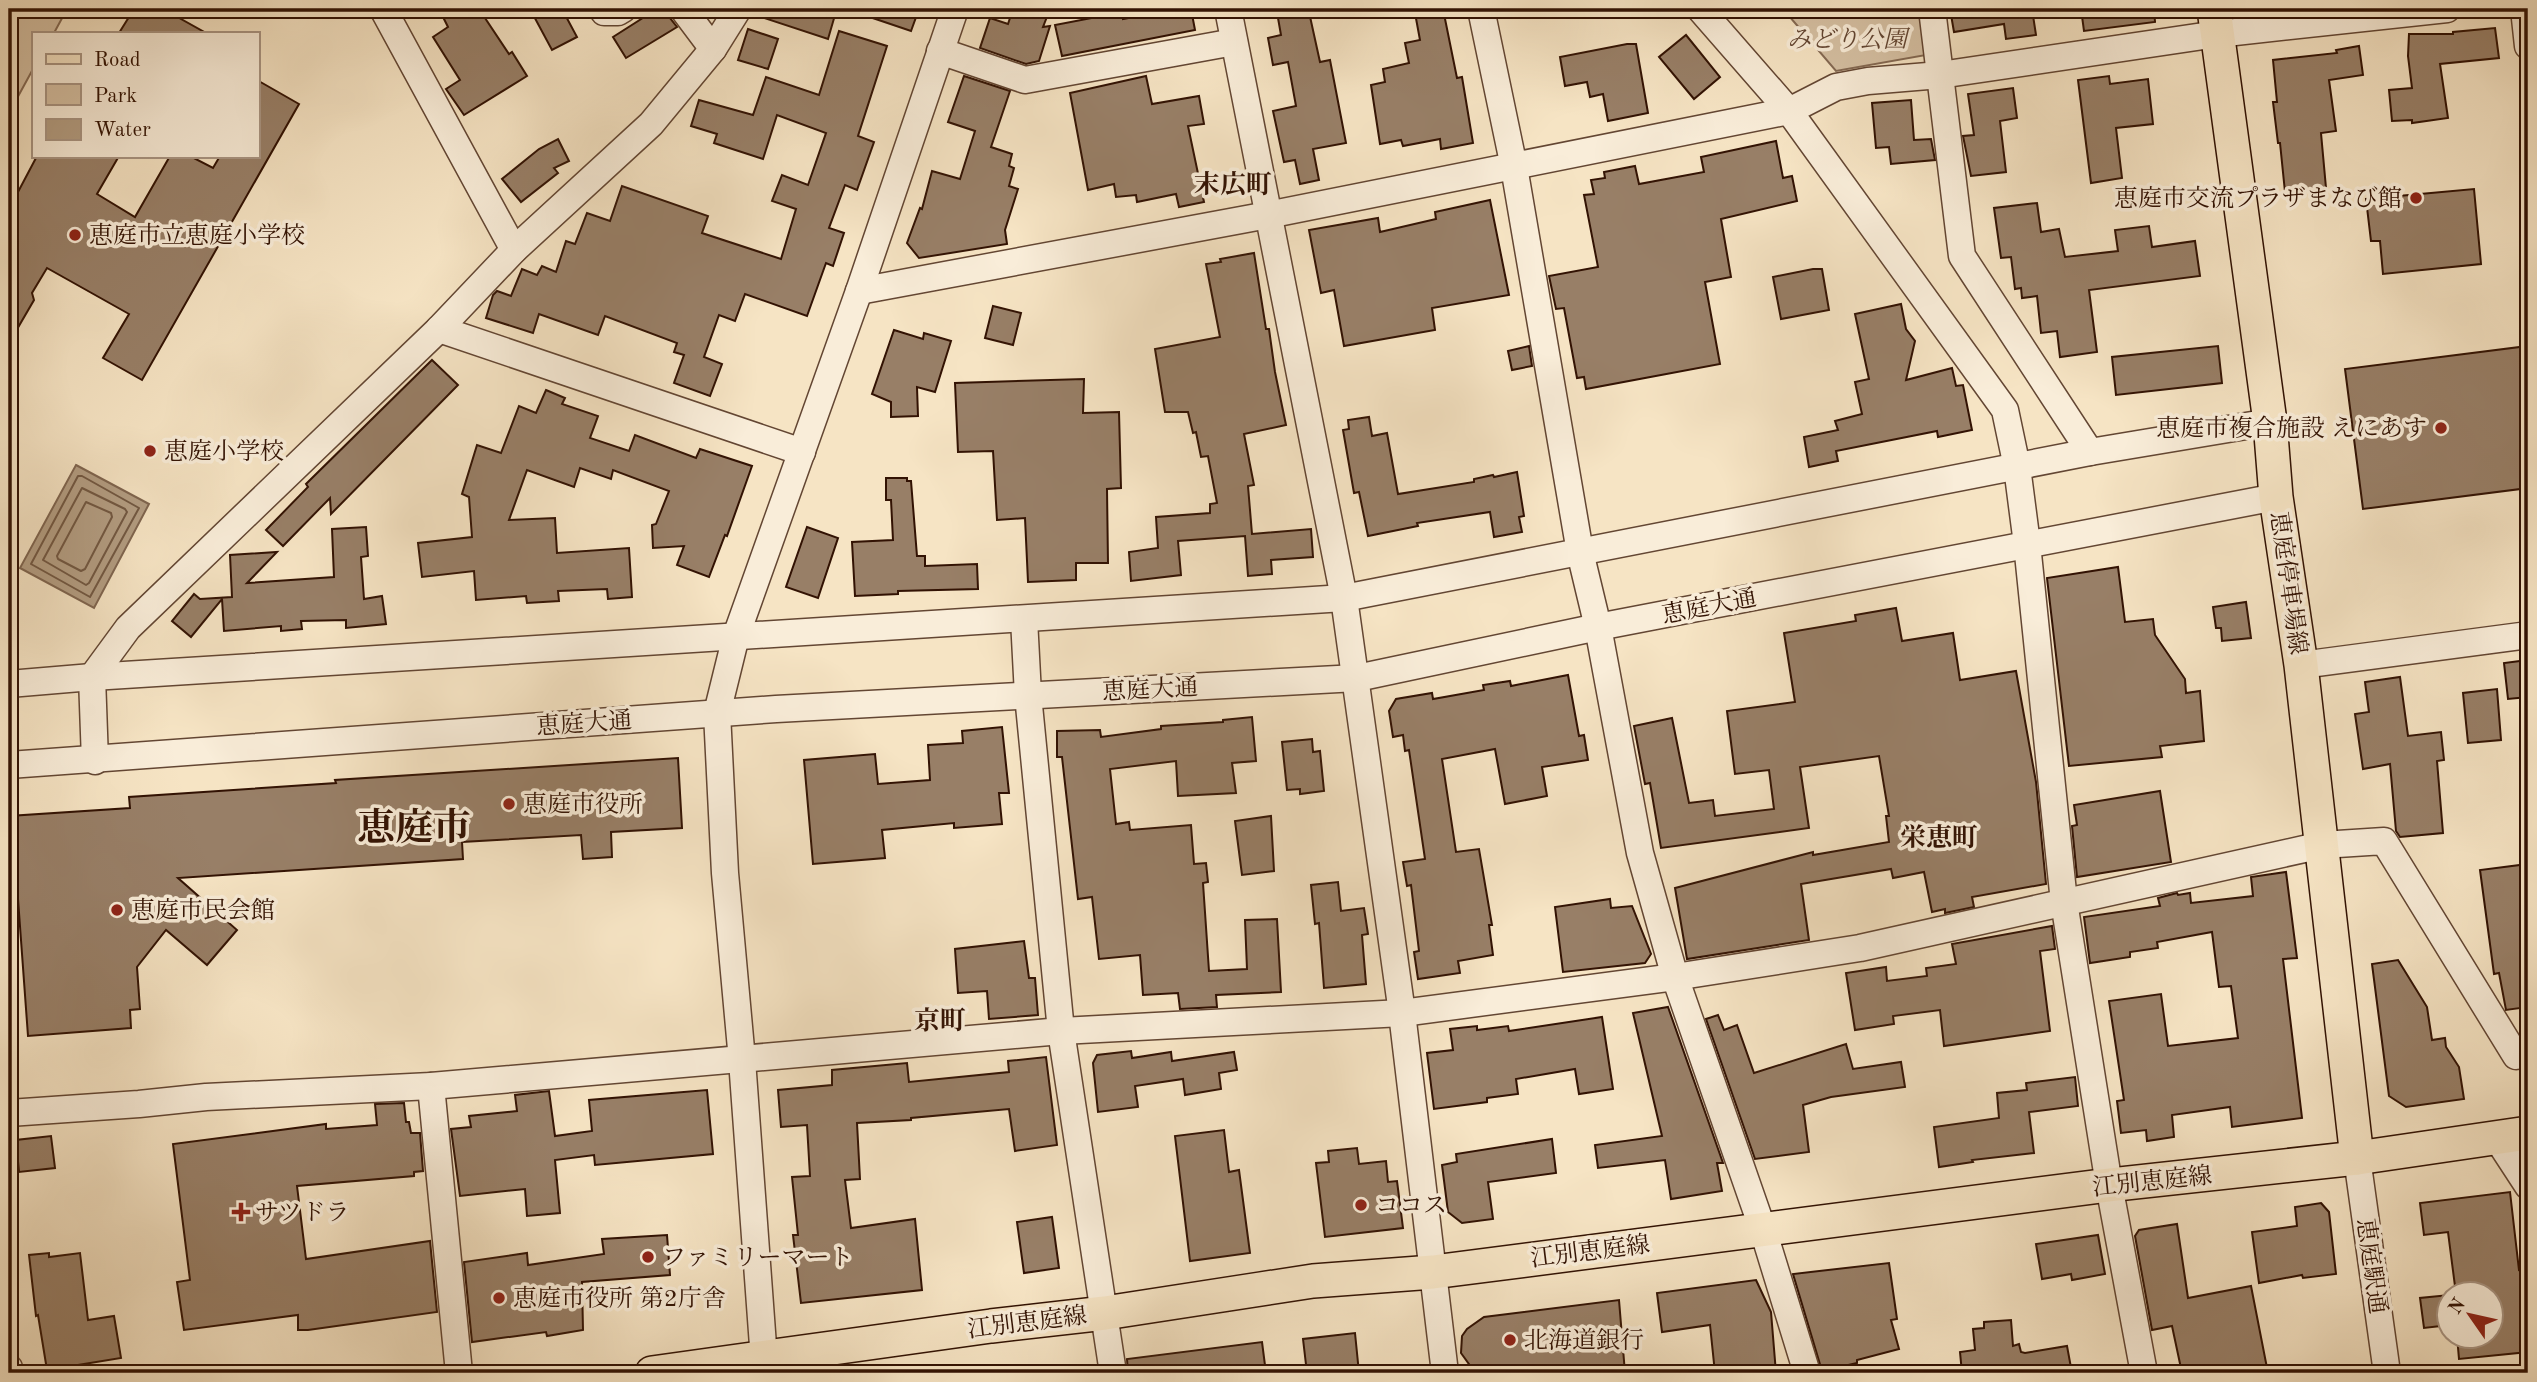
<svg xmlns="http://www.w3.org/2000/svg" width="2537" height="1382" viewBox="0 0 2537 1382" font-family="'Old Standard TT','Noto Serif JP',serif">
	<style>
		.green { fill: #d5c0a3; stroke: #846953; stroke-width: 2 }
		.water { fill: #b39d82; stroke: #7f654f; stroke-width: 2 }
		.lines { fill: none; stroke-linecap: round; stroke-linejoin: round }
		.shore { stroke: #725842; stroke-width: 2 }
		.building { fill: #987f67; stroke: #321203; stroke-width: 2 }
		.minor-casing { stroke: #634633; stroke-width: 29 }
		.major-casing { stroke: #321203; stroke-width: 36 }
		.minor { stroke: #f9edd9; stroke-width: 26 }
		.major { stroke: #f6e4c4; stroke-width: 33 }
		.poi-dot { fill: #8f2418; stroke: #f9edd9; stroke-width: 2.5 }
		.labels { text-anchor: middle; stroke-width: 7; stroke-linejoin: round; paint-order: stroke }
		.park-label { font-size: 24px; font-style: italic; fill: #634633; stroke: #f9edd9 }
		.poi-label { font-size: 24px; fill: #321203; stroke: #f9edd9; text-anchor: start }
		.street-label { font-size: 24px; fill: #321203; stroke: #f9edd9 }
		.neighbourhood-label { font-size: 26px; font-weight: bold; fill: #321203; stroke: #f9edd9 }
		.town-label { font-size: 38px; font-weight: bold; fill: #321203; stroke: #f9edd9 }
	</style>
	<rect width="100%" height="100%" fill="#f6e4c4"/>
	<filter id="stains"><feTurbulence type="fractalNoise" baseFrequency=".00286" numOctaves="4"/><feColorMatrix values="0 0 0 0 .2 0 0 0 0 .09 0 0 0 0 .02 0 0 0 .5 -.17"/></filter>
	<radialGradient id="worn" r=".72"><stop offset=".6" stop-color="#630" stop-opacity="0"/><stop offset="1" stop-color="#630" stop-opacity=".3"/></radialGradient>
	<g class="green">
		<polygon points="9,9 67,9 54,33 33,33 33,69 9,113"/>
		<polygon points="1783,9 1921,9 1926,55 1836,71"/>
	</g>
	<polygon class="water" points="76,465 149,504 94,608 20,568"/>
	<g class="lines">
		<g class="shore">
			<polygon points="78,476 82,476 139,508 90,597 31,564"/>
			<polygon points="82,488 125,509 127,512 89,583 86,585 43,560"/>
			<polygon points="86,502 111,513 112,517 85,569 81,571 58,559 57,556"/>
		</g>
	</g>
	<g class="building">
		<polygon points="134,9 163,9 206,33 119,33"/>
		<polygon points="439,9 479,9 509,54 512,52 527,76 464,115 446,89 460,80 433,37 448,27"/>
		<polygon points="530,9 562,9 577,37 552,50"/>
		<polygon points="657,9 668,9 670,18 677,27 626,58 613,37"/>
		<polygon points="754,9 816,9 835,15 828,39 752,14"/>
		<polygon points="856,9 919,9 911,31 855,12"/>
		<polygon points="1013,9 1050,9 1043,27 1050,26 1039,61 1026,64 980,48 990,18 1008,24"/>
		<polygon points="1096,9 1121,9 1123,19 1175,9 1191,9 1195,30 1062,56 1055,25 1097,17"/>
		<polygon points="1437,9 1443,9 1457,78 1462,77 1473,143 1441,149 1440,139 1403,146 1401,140 1380,144 1371,85 1385,82 1383,69 1409,63 1405,43 1420,40 1415,13"/>
		<polygon points="1950,9 2032,9 2036,35 2006,39 2004,24 1954,32"/>
		<polygon points="2081,9 2154,9 2155,22 2084,31"/>
		<polygon points="1309,12 1320,62 1330,60 1346,143 1313,149 1319,180 1300,184 1295,160 1284,162 1273,111 1296,106 1288,62 1273,65 1268,38 1281,35 1278,18"/>
		<polygon points="2495,28 2499,58 2440,64 2448,118 2412,123 2412,120 2392,121 2389,90 2412,88 2408,56 2409,34 2453,34 2453,32"/>
		<polygon points="748,29 778,39 768,69 738,60"/>
		<polygon points="839,31 887,46 858,136 874,142 857,190 845,185 829,228 844,233 833,266 826,263 807,316 745,294 735,321 719,315 704,357 722,364 710,396 674,383 684,355 674,352 677,343 605,316 598,335 539,314 533,333 486,318 493,295 497,291 511,296 522,269 537,275 542,266 556,272 566,241 575,244 587,213 610,221 622,186 708,216 702,233 781,259 796,209 772,201 782,175 808,185 826,133 777,115 763,159 714,143 717,134 691,126 699,100 753,115 766,77 819,95"/>
		<polygon points="1686,35 1720,77 1694,99 1659,57"/>
		<polygon points="1627,44 1636,44 1648,113 1608,121 1603,94 1590,97 1587,82 1565,86 1560,57"/>
		<polygon points="2359,46 2363,75 2329,80 2336,131 2321,133 2326,188 2285,192 2280,143 2278,143 2273,102 2277,102 2273,60 2337,53 2336,50"/>
		<polygon points="964,76 1010,91 991,147 1012,154 1009,166 1014,168 1009,186 1018,189 1005,230 1007,244 919,258 907,243 920,208 922,209 932,171 960,179 975,131 948,122"/>
		<polygon points="1146,76 1152,104 1199,96 1204,124 1188,126 1204,202 1179,207 1176,194 1137,202 1136,195 1116,197 1114,184 1088,190 1070,93"/>
		<polygon points="2109,76 2110,84 2148,79 2153,124 2116,128 2122,178 2091,183 2078,80"/>
		<polygon points="257,80 299,104 142,380 103,358 129,314 47,268 32,293 34,300 9,343 9,209 37,156 119,156 97,194 135,217 170,156 190,156 213,168 220,156 257,156"/>
		<polygon points="2013,88 2017,118 2000,121 2006,172 1971,176 1963,136 1974,135 1968,94"/>
		<polygon points="1911,100 1914,140 1931,139 1935,160 1891,164 1889,147 1876,148 1872,103"/>
		<polygon points="558,139 569,161 554,168 558,173 521,202 502,179 539,149"/>
		<polygon points="1776,141 1783,178 1792,176 1797,201 1721,219 1731,277 1705,282 1720,364 1586,389 1584,377 1577,378 1564,308 1556,309 1549,276 1598,267 1584,195 1594,194 1591,180 1605,178 1604,172 1635,166 1639,184 1704,172 1701,157"/>
		<polygon points="2474,189 2481,264 2383,274 2380,241 2371,241 2366,199"/>
		<polygon points="1490,200 1509,295 1432,308 1435,330 1344,346 1334,290 1321,293 1309,230 1378,218 1380,232 1436,219 1435,212"/>
		<polygon points="2037,203 2041,232 2059,229 2065,257 2118,251 2115,230 2149,226 2152,247 2195,241 2200,276 2089,290 2097,352 2060,357 2057,331 2041,333 2037,296 2022,298 2021,288 2015,289 2011,257 2001,258 1994,208"/>
		<polygon points="1254,253 1266,329 1269,329 1275,372 1286,425 1244,434 1254,485 1248,486 1252,534 1311,529 1313,557 1271,560 1272,574 1248,576 1245,536 1178,541 1181,575 1131,581 1129,552 1158,548 1156,517 1210,513 1210,504 1217,503 1208,456 1201,457 1196,432 1193,433 1188,412 1165,412 1155,349 1220,337 1206,264 1221,262 1220,259"/>
		<polygon points="1813,269 1822,269 1829,310 1781,319 1773,277"/>
		<polygon points="1901,304 1906,329 1915,341 1906,380 1952,368 1956,386 1963,385 1972,430 1938,437 1937,431 1836,451 1838,461 1809,467 1804,437 1838,430 1835,421 1862,414 1855,382 1869,379 1855,314"/>
		<polygon points="993,306 1021,313 1013,345 985,338"/>
		<polygon points="894,330 923,339 924,333 951,341 935,392 917,387 918,416 891,417 891,402 872,394"/>
		<polygon points="1529,346 1532,366 1512,370 1508,351"/>
		<polygon points="2218,346 2222,383 2116,395 2112,357"/>
		<polygon points="2528,346 2528,488 2363,509 2345,369"/>
		<polygon points="432,360 458,385 331,514 330,498 283,546 266,530 308,487 306,484"/>
		<polygon points="1084,379 1083,413 1119,412 1121,488 1107,489 1108,563 1076,563 1076,580 1028,582 1025,518 997,520 993,451 958,452 955,383"/>
		<polygon points="546,390 565,398 562,404 598,416 590,438 629,451 635,435 696,458 700,449 752,466 727,536 725,535 709,577 677,565 684,546 653,548 652,525 656,524 669,491 613,470 611,479 580,468 574,487 527,470 509,520 555,518 557,553 629,548 632,597 608,599 607,589 558,591 559,601 527,603 526,596 476,600 474,571 422,577 418,543 472,537 469,497 462,494 477,445 501,453 519,406 536,413"/>
		<polygon points="1369,417 1372,436 1387,433 1398,494 1474,482 1474,479 1493,475 1494,477 1517,472 1524,516 1519,517 1522,532 1494,537 1490,512 1417,523 1418,526 1368,536 1359,492 1354,493 1343,430 1349,429 1348,420"/>
		<polygon points="886,478 907,478 907,481 911,481 917,556 925,556 925,566 977,564 978,589 898,591 898,594 855,596 852,542 893,540 891,500 886,500"/>
		<polygon points="366,527 368,556 361,557 364,599 382,596 386,624 346,628 346,620 301,621 302,629 281,631 281,626 224,631 222,599 191,637 172,621 194,594 200,599 232,597 230,555 277,552 247,583 334,577 332,529"/>
		<polygon points="807,527 838,538 818,598 786,587"/>
		<polygon points="2118,567 2125,622 2153,619 2155,635 2185,679 2186,693 2200,691 2204,741 2160,746 2162,757 2069,766 2047,578"/>
		<polygon points="2246,602 2251,638 2222,641 2221,628 2216,628 2213,607"/>
		<polygon points="1896,608 1902,641 1953,633 1960,680 2016,671 2036,782 2046,884 1972,897 1974,907 1945,913 1945,909 1932,912 1924,872 1893,878 1891,869 1801,884 1809,940 1687,959 1675,888 1813,852 1813,855 1889,842 1886,816 1889,816 1879,756 1800,767 1809,828 1661,848 1650,783 1645,784 1634,726 1672,718 1689,803 1713,800 1715,816 1774,809 1769,770 1735,774 1727,711 1795,702 1784,633 1856,621 1855,615"/>
		<polygon points="2528,660 2528,697 2508,699 2504,663"/>
		<polygon points="1568,675 1579,736 1584,735 1588,760 1542,767 1547,796 1505,804 1495,749 1442,759 1456,852 1479,849 1492,925 1489,925 1493,955 1458,961 1460,973 1418,979 1414,952 1419,951 1411,885 1407,886 1403,862 1425,859 1409,750 1405,751 1403,735 1393,737 1389,711 1396,699 1432,693 1433,699 1484,690 1483,685 1510,681 1511,686"/>
		<polygon points="2400,677 2408,736 2441,732 2444,760 2437,761 2443,833 2400,837 2396,831 2390,764 2363,769 2355,714 2369,712 2365,682"/>
		<polygon points="2497,689 2501,740 2468,743 2463,693"/>
		<polygon points="1252,717 1256,761 1232,763 1236,793 1178,796 1176,761 1110,769 1116,824 1129,822 1130,830 1191,825 1194,864 1206,863 1208,882 1203,883 1209,971 1247,969 1245,920 1277,919 1281,992 1216,995 1217,1007 1180,1009 1178,993 1143,995 1140,955 1099,959 1092,897 1078,899 1062,757 1057,757 1057,731 1100,730 1101,737 1161,729 1161,726 1223,722 1223,720"/>
		<polygon points="1002,727 1009,793 999,793 1002,824 954,828 954,823 882,830 885,858 813,864 804,760 875,754 878,784 930,780 928,745 963,743 962,731"/>
		<polygon points="1312,739 1313,752 1320,751 1324,791 1300,794 1300,789 1287,790 1282,742"/>
		<polygon points="678,758 682,828 611,832 612,857 583,859 581,835 462,842 463,859 178,878 237,930 207,965 166,930 137,967 140,1009 130,1010 131,1028 28,1036 18,899 9,899 9,816 130,808 129,797 336,783 335,780"/>
		<polygon points="2160,791 2171,862 2077,877 2072,826 2077,825 2074,805"/>
		<polygon points="1271,816 1274,871 1242,875 1235,821"/>
		<polygon points="2528,864 2528,1007 2506,1010 2499,973 2494,974 2480,870"/>
		<polygon points="2286,872 2297,958 2283,959 2302,1118 2232,1127 2230,1107 2172,1115 2174,1137 2147,1141 2146,1130 2121,1133 2117,1101 2124,1100 2109,1001 2161,994 2168,1046 2238,1038 2231,986 2219,987 2212,932 2157,942 2158,948 2130,952 2130,957 2090,963 2084,917 2160,906 2158,898 2177,893 2178,895 2190,893 2191,903 2253,896 2251,877"/>
		<polygon points="1338,882 1341,911 1364,908 1368,934 1362,935 1366,984 1324,988 1319,923 1315,924 1311,885"/>
		<polygon points="1610,899 1611,908 1632,906 1651,954 1645,963 1563,972 1555,907"/>
		<polygon points="2052,926 2055,949 2040,951 2050,1031 1944,1046 1940,1010 1893,1016 1894,1024 1855,1030 1846,973 1886,967 1887,981 1927,976 1926,968 1956,964 1952,944"/>
		<polygon points="1024,941 1029,978 1035,978 1038,1015 989,1019 987,991 958,993 955,949"/>
		<polygon points="2398,960 2427,1007 2432,1040 2445,1038 2446,1047 2459,1067 2464,1099 2406,1107 2389,1096 2372,964"/>
		<polygon points="1668,1007 1723,1163 1717,1163 1722,1191 1671,1199 1665,1160 1598,1168 1595,1145 1662,1136 1633,1013"/>
		<polygon points="1718,1015 1724,1030 1737,1025 1754,1073 1846,1044 1853,1069 1901,1062 1905,1087 1831,1097 1803,1105 1809,1152 1755,1159 1706,1019"/>
		<polygon points="1602,1017 1613,1089 1579,1094 1575,1069 1516,1079 1518,1094 1487,1098 1487,1102 1434,1109 1427,1053 1453,1050 1450,1029 1477,1026 1477,1030 1508,1026 1509,1031"/>
		<polygon points="1131,1051 1132,1058 1171,1052 1172,1061 1234,1052 1237,1070 1219,1073 1221,1089 1185,1095 1183,1079 1135,1086 1138,1107 1098,1112 1093,1063 1097,1055"/>
		<polygon points="1046,1057 1057,1145 1015,1151 1009,1109 911,1118 911,1120 857,1123 860,1179 845,1180 851,1228 915,1219 922,1290 801,1303 793,1235 798,1235 792,1177 810,1176 807,1125 781,1127 778,1090 832,1085 832,1070 907,1063 909,1082 1009,1072 1008,1061"/>
		<polygon points="2075,1077 2078,1106 2029,1112 2034,1153 1972,1160 1973,1162 1939,1167 1934,1127 1999,1118 1997,1093 2027,1090 2026,1083"/>
		<polygon points="707,1090 713,1154 595,1165 594,1155 555,1160 560,1213 527,1216 525,1189 460,1196 451,1129 471,1127 469,1116 517,1111 515,1095 549,1091 555,1136 592,1131 589,1100"/>
		<polygon points="404,1103 406,1122 409,1122 411,1133 420,1133 423,1171 414,1172 414,1176 297,1186 306,1259 430,1241 437,1312 308,1330 298,1330 298,1315 184,1330 177,1282 190,1280 173,1144 326,1124 326,1129 377,1125 375,1104"/>
		<polygon points="1224,1130 1229,1172 1239,1170 1250,1253 1190,1261 1175,1136"/>
		<polygon points="51,1136 55,1168 19,1172 16,1140"/>
		<polygon points="1552,1139 1556,1173 1488,1182 1493,1219 1462,1223 1448,1212 1442,1165 1457,1162 1456,1154"/>
		<polygon points="1357,1148 1359,1164 1386,1161 1388,1182 1397,1181 1403,1228 1325,1237 1316,1163 1329,1162 1328,1151"/>
		<polygon points="2510,1192 2519,1270 2528,1268 2528,1352 2459,1359 2457,1336 2491,1336 2491,1294 2456,1294 2448,1232 2424,1235 2420,1203"/>
		<polygon points="2321,1203 2329,1212 2336,1274 2303,1278 2302,1275 2259,1283 2252,1232 2297,1226 2295,1207"/>
		<polygon points="1052,1217 1059,1268 1024,1273 1017,1222"/>
		<polygon points="2177,1224 2188,1298 2251,1286 2268,1373 2182,1373 2172,1326 2152,1330 2135,1236 2139,1230"/>
		<polygon points="667,1235 670,1275 582,1282 583,1330 547,1336 546,1332 472,1342 464,1262 527,1253 528,1265 604,1254 602,1239"/>
		<polygon points="2098,1235 2105,1274 2072,1280 2071,1274 2042,1279 2036,1244"/>
		<polygon points="49,1253 49,1257 80,1253 88,1320 114,1316 121,1358 47,1370 38,1315 36,1316 29,1255"/>
		<polygon points="1889,1263 1897,1319 1891,1320 1899,1349 1857,1360 1857,1363 1822,1371 1793,1274"/>
		<polygon points="1756,1280 1771,1312 1776,1373 1715,1373 1710,1325 1662,1332 1657,1293"/>
		<polygon points="2449,1295 2449,1325 2424,1328 2420,1298"/>
		<polygon points="1619,1300 1625,1373 1472,1373 1471,1367 1461,1353 1462,1336 1467,1329 1484,1317"/>
		<polygon points="2011,1320 2013,1346 2019,1344 2021,1352 2025,1353 2067,1346 2072,1373 1962,1373 1960,1352 1975,1350 1973,1329 1984,1328 1984,1322"/>
		<polygon points="1355,1333 1359,1373 1307,1373 1303,1339"/>
		<polygon points="1262,1342 1266,1373 1128,1373 1127,1359"/>
	</g>
	<g class="lines">
		<g class="minor-casing">
			<g id="minor">
				<polyline points="383,9 514,250"/>
				<polyline points="602,9 604,12 618,12 623,9"/>
				<polyline points="683,9 713,49"/>
				<polyline points="1228,9 1344,598 1402,1013 1445,1373"/>
				<polyline points="1481,9 1514,167 1580,552 1598,627 1640,853 1675,977 1763,1230 1807,1373"/>
				<polyline points="1700,9 1789,111 2005,410 2017,467 2027,544 2064,902 2109,1185 2144,1373"/>
				<polyline points="1932,9 1962,256 2090,452"/>
				<polyline points="2524,9 2528,46"/>
				<polyline points="940,51 1025,80 1234,42"/>
				<polyline points="859,291 1268,215 1789,111 1836,87 1868,81 1940,75 2217,34 2447,9"/>
				<polyline points="439,329 802,452"/>
				<polyline points="1024,619 1028,695 1061,1031 1113,1373"/>
				<polyline points="2301,665 2528,635"/>
				<polyline points="9,684 92,677 1344,598 2090,452 2270,422"/>
				<polyline points="95,761 92,677 128,628 439,329 514,250 651,124 713,49 738,9"/>
				<polyline points="9,765 776,709 1357,678 1598,627 2276,497"/>
				<polyline points="431,1086 459,1373"/>
				<polyline points="9,1113 139,1104 206,1097 431,1086 1061,1031 1402,1013 1675,977 1860,948 2322,845 2384,841 2516,1056"/>
				<polyline points="2496,1137 2528,1186"/>
				<polyline points="2357,1158 2387,1373"/>
				<polyline points="9,1368 9,1373"/>
				<polyline points="765,1373 742,1060 725,873 717,713 736,636 859,291 955,9"/>
			</g>
		</g>
		<g class="major-casing">
			<g id="major">
				<polyline points="2214,9 2270,422 2276,497 2301,665 2357,1158"/>
				<polyline points="652,1373 991,1326 1105,1313 1313,1281 1433,1272 2109,1185 2357,1158 2528,1133"/>
			</g>
		</g>
		<use href="#minor" class="minor"/>
		<use href="#major" class="major"/>
	</g>
	<g class="poi-dot">
		<circle cx="2416" cy="198" r="7"/>
		<circle cx="75" cy="235" r="7"/>
		<circle cx="2441" cy="428" r="7"/>
		<circle cx="150" cy="451" r="7"/>
		<circle cx="509" cy="804" r="7"/>
		<circle cx="117" cy="910" r="7"/>
		<circle cx="1361" cy="1205" r="7"/>
		<path d="M237.5 1201.5h7v7h7v7h-7v7h-7v-7h-7v-7h7z"/>
		<circle cx="648" cy="1257" r="7"/>
		<circle cx="499" cy="1298" r="7"/>
		<circle cx="1510" cy="1340" r="7"/>
	</g>
	<g class="labels">
		<g class="park-label">
			<text x="1847" y="47">みどり公園</text>
		</g>
		<g class="poi-label">
			<text x="2402" y="206" text-anchor="end">恵庭市交流プラザまなび館</text>
			<text x="89" y="243">恵庭市立恵庭小学校</text>
			<text x="2427" y="436" text-anchor="end">恵庭市複合施設 えにあす</text>
			<text x="164" y="459">恵庭小学校</text>
			<text x="523" y="812">恵庭市役所</text>
			<text x="131" y="918">恵庭市民会館</text>
			<text x="1375" y="1213">ココス</text>
			<text x="255" y="1220">サツドラ</text>
			<text x="662" y="1265">ファミリーマート</text>
			<text x="513" y="1306">恵庭市役所 第2庁舎</text>
			<text x="1524" y="1348">北海道銀行</text>
		</g>
		<g class="street-label">
			<text transform="translate(2289 583) rotate(82)" y="8">恵庭停車場線</text>
			<text transform="translate(1709 606) rotate(-11)" y="8">恵庭大通</text>
			<text transform="translate(1150 689) rotate(-3)" y="8">恵庭大通</text>
			<text transform="translate(584 723) rotate(-4)" y="8">恵庭大通</text>
			<text transform="translate(2152 1181) rotate(-6)" y="8">江別恵庭線</text>
			<text transform="translate(1590 1251) rotate(-7)" y="8">江別恵庭線</text>
			<text transform="translate(2372 1266) rotate(82)" y="8">恵庭駅通</text>
			<text transform="translate(1027 1322) rotate(-7)" y="8">江別恵庭線</text>
		</g>
		<g class="neighbourhood-label">
			<text x="1233" y="193">末広町</text>
			<text x="1939" y="846">栄恵町</text>
			<text x="940" y="1029">京町</text>
		</g>
		<g class="town-label">
			<text x="414" y="840">恵庭市</text>
		</g>
	</g>
	<rect width="2537" height="1382" fill="none" stroke="#f6e4c4" stroke-width="35"/>
	<rect x="10" y="10" width="2516" height="1361" fill="none" stroke="#321203" stroke-width="3.5"/>
	<rect x="18" y="18" width="2502" height="1347" fill="none" stroke="#321203" stroke-width="2"/>
	<rect x="32" y="32" width="228" height="126" fill="#f9edd9" stroke="#a99583" stroke-width="2"/>
	<rect x="46" y="54" width="35" height="10" fill="#f6e4c4" stroke="#a99583" stroke-width="2"/>
	<text x="94" y="66" font-size="21" fill="#321203">Road</text>
	<rect x="46" y="84" width="35" height="21" fill="#d5c0a3" stroke="#a99583" stroke-width="2"/>
	<text x="94" y="102" font-size="21" fill="#321203">Park</text>
	<rect x="46" y="119" width="35" height="21" fill="#b39d82" stroke="#a99583" stroke-width="2"/>
	<text x="94" y="136" font-size="21" fill="#321203">Water</text>
	<g transform="translate(2470 1315) rotate(304)"><circle r="33" fill="#f9edd9" stroke="#a99583" stroke-width="2"/>
	<path d="M0-5L12 26L0 18L-12 26Z" fill="#8f2418"/>
	<text y="-10" font-size="19" font-weight="bold" text-anchor="middle" fill="#321203">N</text>
	</g>
	<rect width="100%" height="100%" filter="url(#stains)"/>
	<rect width="100%" height="100%" fill="url(#worn)"/>
</svg>
